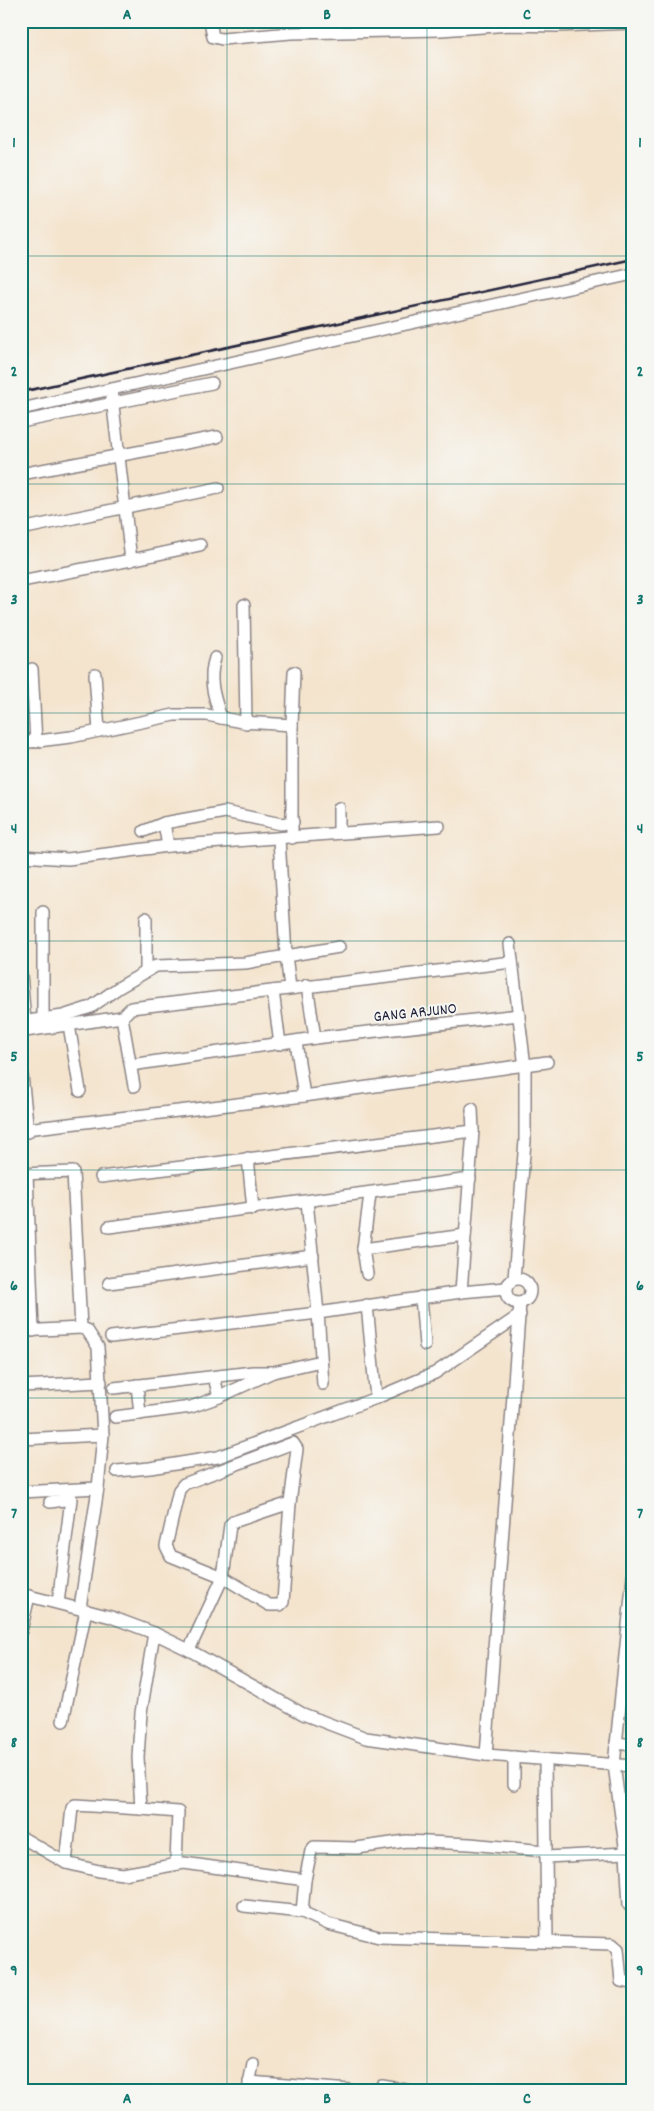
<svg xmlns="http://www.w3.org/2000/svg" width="654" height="2111" viewBox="0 0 654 2111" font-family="Dekko,sans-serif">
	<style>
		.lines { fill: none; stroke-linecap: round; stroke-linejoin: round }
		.stream { stroke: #6bb8e5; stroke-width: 2.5 }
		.minor-casing { stroke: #8b8384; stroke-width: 14 }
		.minor { stroke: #fff; stroke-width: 11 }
		.rail { stroke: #22223b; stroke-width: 2.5 }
		.grid { fill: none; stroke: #0f766e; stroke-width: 1; stroke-opacity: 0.55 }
		.labels { text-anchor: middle; stroke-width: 4; stroke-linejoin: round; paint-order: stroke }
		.street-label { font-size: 16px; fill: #22223b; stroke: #f6f6f2 }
		.neatline { fill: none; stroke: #0f766e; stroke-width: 2 }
		.grid-label { font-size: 16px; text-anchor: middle; font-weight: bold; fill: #0f766e }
	</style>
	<rect width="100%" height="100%" fill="#f6f6f2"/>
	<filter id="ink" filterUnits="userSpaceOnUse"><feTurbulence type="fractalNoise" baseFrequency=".02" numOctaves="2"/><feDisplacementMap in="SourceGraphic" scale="10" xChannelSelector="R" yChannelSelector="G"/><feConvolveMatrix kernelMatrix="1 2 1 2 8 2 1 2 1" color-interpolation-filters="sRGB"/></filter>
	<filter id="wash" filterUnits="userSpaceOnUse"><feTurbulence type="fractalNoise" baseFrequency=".0096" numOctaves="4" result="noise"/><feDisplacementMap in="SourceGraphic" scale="20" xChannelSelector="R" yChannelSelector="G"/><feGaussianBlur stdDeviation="1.12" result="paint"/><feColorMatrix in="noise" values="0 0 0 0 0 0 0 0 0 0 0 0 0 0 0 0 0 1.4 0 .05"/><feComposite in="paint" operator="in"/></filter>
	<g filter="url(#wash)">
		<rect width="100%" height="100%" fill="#f4e4ce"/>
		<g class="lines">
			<polyline class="stream" points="631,1772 633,1772"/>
		</g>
	</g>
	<g filter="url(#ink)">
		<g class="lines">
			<g class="minor-casing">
				<g id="minor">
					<polyline points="210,21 213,37 222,39 291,33 441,30 510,25 557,26 633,23"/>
					<polyline points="111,389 131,560 200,545"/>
					<polyline points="21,409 633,274"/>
					<polyline points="21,422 212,383"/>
					<polyline points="21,474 217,437"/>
					<polyline points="21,529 218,488"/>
					<polyline points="21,581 131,560"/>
					<polyline points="244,605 246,723"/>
					<path d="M 215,658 C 208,679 214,697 221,718"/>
					<polyline points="32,669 36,742"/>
					<polyline points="95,674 99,731"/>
					<polyline points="292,725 294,672"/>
					<polyline points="21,743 71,737 174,715 207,715 242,722 292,725 292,838"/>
					<polyline points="339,808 339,833"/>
					<polyline points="164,823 225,812 281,824 293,822"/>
					<polyline points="144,831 164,823 168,846"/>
					<polyline points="279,839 286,955 290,988"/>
					<polyline points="21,856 68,859 168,846 439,826"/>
					<polyline points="43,912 43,1020"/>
					<polyline points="146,918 146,970"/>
					<polyline points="510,944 525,1067 525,1141 514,1279"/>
					<polyline points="21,974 25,1022"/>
					<polyline points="307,985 315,1038"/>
					<polyline points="273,991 280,1044"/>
					<polyline points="21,1022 63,1016 91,1007 118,988 156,966 245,963 339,947"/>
					<polyline points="69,1025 80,1091"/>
					<polyline points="21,1033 25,1031 122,1017"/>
					<polyline points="296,1042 304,1096"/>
					<polyline points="131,1065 315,1038 519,1015"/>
					<polyline points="21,1066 28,1132"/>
					<polyline points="134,1086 122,1017 131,1008 512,962"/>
					<polyline points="21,1127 35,1128 304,1096 547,1062"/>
					<polyline points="248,1158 253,1209"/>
					<polyline points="21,1174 73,1172 81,1328 87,1330 98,1347 103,1435 98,1488 80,1608"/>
					<polyline points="27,1174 33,1331"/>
					<polyline points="101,1177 473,1131"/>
					<polyline points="109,1227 470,1179"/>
					<polyline points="363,1249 465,1235"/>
					<polyline points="367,1274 363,1249 370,1194"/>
					<circle cx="518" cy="1291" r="12"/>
					<polyline points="109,1283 313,1256"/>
					<polyline points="461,1292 506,1288"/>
					<polyline points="421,1297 425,1345"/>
					<polyline points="367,1305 376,1398"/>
					<polyline points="21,1331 81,1328"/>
					<polyline points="111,1337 318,1313 307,1201"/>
					<polyline points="214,1377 219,1397 273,1372 321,1361"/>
					<polyline points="323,1384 318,1313 461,1292 473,1131 472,1109"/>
					<polyline points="137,1385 140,1414"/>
					<polyline points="21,1386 101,1382"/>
					<polyline points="114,1388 253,1372 273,1372"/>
					<polyline points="115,1417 191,1407 219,1397"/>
					<polyline points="21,1439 103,1435"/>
					<polygon points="293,1443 297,1449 290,1503 283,1602 280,1605 269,1605 223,1577 171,1556 166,1546 179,1490 184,1484"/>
					<polyline points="117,1471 150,1468 218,1457 376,1398 435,1373 520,1315"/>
					<polyline points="21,1492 98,1488"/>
					<polyline points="50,1502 71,1499 58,1603"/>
					<polyline points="633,1576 614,1765 626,1853 629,1905 633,1909"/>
					<polyline points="21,1594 111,1617 154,1633 189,1650 303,1714 366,1738 486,1755 633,1766"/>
					<polyline points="21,1631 29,1596"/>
					<polyline points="189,1650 223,1577 230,1525 233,1522 290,1503"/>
					<polyline points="63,1721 86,1610"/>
					<polyline points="616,1743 633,1745"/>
					<polyline points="486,1755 520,1303"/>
					<polyline points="545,1759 547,1941"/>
					<polyline points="514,1784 514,1757"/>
					<polyline points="141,1809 178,1812 176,1863"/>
					<polyline points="21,1837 66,1863 99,1871 123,1874 184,1863 305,1880 302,1912 328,1924 379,1937 612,1944 618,1949 621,1981 633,1983"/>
					<polyline points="546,1857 626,1853"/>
					<polyline points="66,1863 72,1808 75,1805 141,1809 138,1757 141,1713 154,1633"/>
					<polyline points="305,1880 311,1851 314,1847 357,1848 406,1841 470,1844 545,1851"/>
					<polyline points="244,1906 302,1912"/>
					<polyline points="249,2082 350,2090"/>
					<polyline points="382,2086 406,2090"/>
					<polyline points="248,2090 253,2064"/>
				</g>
			</g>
			<use href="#minor" class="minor"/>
			<polyline class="rail" points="21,392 633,259"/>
		</g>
	</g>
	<path class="grid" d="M 227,21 L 227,2090M 427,21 L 427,2090M 21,256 L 633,256M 21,484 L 633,484M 21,713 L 633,713M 21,941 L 633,941M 21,1170 L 633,1170M 21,1398 L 633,1398M 21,1627 L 633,1627M 21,1855 L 633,1855"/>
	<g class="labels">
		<g class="street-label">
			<text transform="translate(415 1011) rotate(-6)" y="6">GANG ARJUNO</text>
		</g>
	</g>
	<rect width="654" height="2111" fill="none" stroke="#f6f6f2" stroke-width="55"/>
	<rect x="28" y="28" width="598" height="2056" class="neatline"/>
	<g class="grid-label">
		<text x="127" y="19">A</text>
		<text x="327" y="19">B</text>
		<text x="527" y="19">C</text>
		<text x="14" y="147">1</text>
		<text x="640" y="147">1</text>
		<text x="14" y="376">2</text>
		<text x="640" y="376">2</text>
		<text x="14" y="604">3</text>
		<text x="640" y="604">3</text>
		<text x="14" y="833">4</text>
		<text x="640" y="833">4</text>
		<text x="14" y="1061">5</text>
		<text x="640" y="1061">5</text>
		<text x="14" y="1290">6</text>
		<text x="640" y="1290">6</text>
		<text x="14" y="1518">7</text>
		<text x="640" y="1518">7</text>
		<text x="14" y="1747">8</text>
		<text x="640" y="1747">8</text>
		<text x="14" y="1975">9</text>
		<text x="640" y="1975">9</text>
		<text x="127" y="2103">A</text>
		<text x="327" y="2103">B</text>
		<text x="527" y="2103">C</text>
	</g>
</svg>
